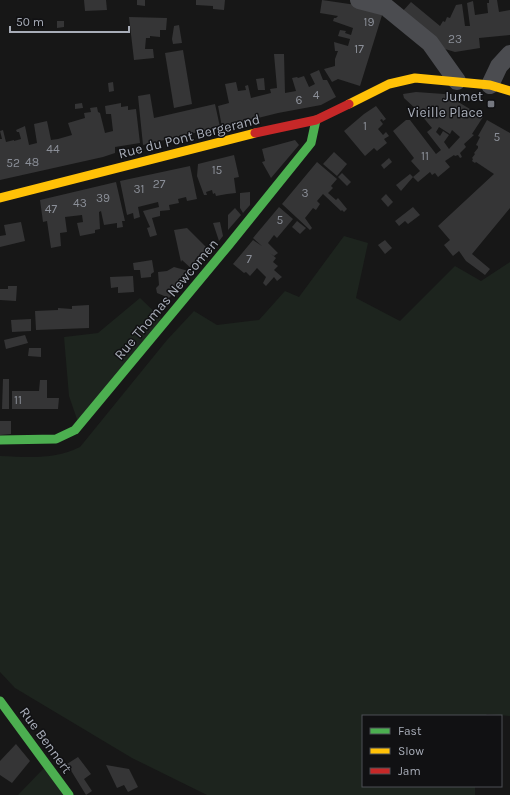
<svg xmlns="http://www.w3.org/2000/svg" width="510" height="795" viewBox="0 0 510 795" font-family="Karla,sans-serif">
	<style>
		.green { fill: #1d241e }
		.building { fill: #353536; fill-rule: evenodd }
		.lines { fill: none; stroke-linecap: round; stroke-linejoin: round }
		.street { stroke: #4b4c50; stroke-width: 18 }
		.fast { stroke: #4caf50; stroke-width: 9 }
		.slow { stroke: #ffc107; stroke-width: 9 }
		.jam { stroke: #c62828; stroke-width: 9 }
		.poi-dot { fill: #757880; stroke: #111113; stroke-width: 1.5 }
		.labels { text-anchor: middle; stroke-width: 3; stroke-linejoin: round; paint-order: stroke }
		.number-label { font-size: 12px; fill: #8b8f98 }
		.poi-label { font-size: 14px; fill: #a8adb8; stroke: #111113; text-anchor: end }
		.street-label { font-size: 14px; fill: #a8adb8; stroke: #111113 }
	</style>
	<rect width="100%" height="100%" fill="#171717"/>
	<g class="green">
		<path d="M 344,236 L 368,243 L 356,298 L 400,321 L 455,266 L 481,281 L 510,262 L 510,716 L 487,714 L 485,716 L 363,716 L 363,786 L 475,786 L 475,795 L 207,795 L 132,758 L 15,688 L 0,672 L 0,456 C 29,457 54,460 80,447 L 167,340 L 194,311 L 217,325 L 259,320 L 285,291 L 299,297 Z"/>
		<polygon points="140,298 165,322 79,425 69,396 64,337 98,333"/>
		<polygon points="47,765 69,795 18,795"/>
	</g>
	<g class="building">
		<polygon points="84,0 106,0 107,10 85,11"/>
		<polygon points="137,0 145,0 145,6 137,5"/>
		<polygon points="196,0 225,0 224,10 213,9 213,6 196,5"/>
		<polygon points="322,0 363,6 383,12 360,86 338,79 332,82 324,69 335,66 335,59 338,51 335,51 334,42 348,46 350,39 338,36 340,30 346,31 345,33 351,35 353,28 333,21 334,18 336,18 338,16 320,13"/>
		<polygon points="489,0 497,0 499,12 510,10 510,35 479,38 480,48 455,52 445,49 402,12 411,2 440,26 443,21 445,22 447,17 450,18 456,5 462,4 465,26 470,26 467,3 473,1 475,15 488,13 487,3 489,3"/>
		<polygon points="129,17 167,18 166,30 160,30 160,37 150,36 150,38 146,38 145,49 153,49 154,58 134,60"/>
		<polygon points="57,21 64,21 64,27 57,28"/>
		<polygon points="179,25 182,43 173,44 172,39 174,26"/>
		<polygon points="183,50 192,104 174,108 165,53"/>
		<polygon points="274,54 284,54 285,93 296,91 292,78 297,77 298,78 304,76 309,87 315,84 310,74 319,70 323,80 327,80 336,97 321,105 278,113 222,127 218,106 229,103 225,84 236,82 238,91 246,90 245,86 248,85 251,98 271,93 270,89 277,88"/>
		<polygon points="264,78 265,90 258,90 256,79"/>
		<polygon points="113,82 114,91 109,92 108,83"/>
		<path d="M 416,92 L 458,95 L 455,100 L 483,117 L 472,134 L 474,135 L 464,144 L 466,147 L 460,153 L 462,157 L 460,158 L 458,155 L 455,156 L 454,155 L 445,161 L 450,167 L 438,177 L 435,173 L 432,175 L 430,172 L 418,182 L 413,177 L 420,171 L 411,161 L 414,158 L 393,131 L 406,120 L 410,120 L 436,154 L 441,150 L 427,132 L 432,128 L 417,110 L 404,98 L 403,94 ZM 439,127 L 450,134 L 452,130 L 460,137 L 449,149 L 444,142 L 449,135 L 443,131 L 440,136 L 436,132 Z"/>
		<polygon points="150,94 154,118 215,104 220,127 143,145 138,96"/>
		<polygon points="82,103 83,108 75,109 75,104"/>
		<polygon points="121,103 121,107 128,106 128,110 136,109 140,143 115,147 115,153 103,157 0,180 0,139 2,139 0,131 3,130 6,142 14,140 14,141 21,139 19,132 17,132 16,130 25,126 29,145 37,143 34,124 47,121 51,140 58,139 72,135 68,123 85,118 84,113 91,112 90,108 97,107 98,112 100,113 105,133 113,131 111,114 106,114 105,106"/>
		<polygon points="376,106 386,119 383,121 382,119 380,120 383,124 378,129 383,135 386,132 389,136 384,139 387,143 377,151 374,148 365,156 344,131 364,114"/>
		<polygon points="487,120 510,133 510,208 472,254 490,269 485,275 466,261 459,251 453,256 444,245 450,240 438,226 494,174 476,162 475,163 472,161 473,159 472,158 475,154 474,153 478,148 478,146 476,145 480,137 478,136"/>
		<polygon points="295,140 299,145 271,178 262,162 265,161 262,149"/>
		<polygon points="334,152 347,164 337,176 323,164"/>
		<polygon points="234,155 239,177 234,178 236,193 227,194 216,196 215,193 213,194 212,190 206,192 207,195 204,195 197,176 198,164"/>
		<polygon points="389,158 392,162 384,169 381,165"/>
		<polygon points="317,162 337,179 331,186 333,188 328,193 336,200 338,198 347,209 344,212 342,210 341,211 323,194 317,201 320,204 316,210 313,208 305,218 312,228 310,230 282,204"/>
		<polygon points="190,166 197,199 187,201 186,197 178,199 179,203 169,205 170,210 160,211 160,216 152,218 157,235 150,237 147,228 150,227 143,211 159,207 158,202 138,207 140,217 134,219 133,213 127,215 120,181"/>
		<polygon points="342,173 351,182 347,186 338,177"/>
		<polygon points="410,174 413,177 401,191 396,185"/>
		<polygon points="116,182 125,221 122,221 123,227 117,228 117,223 104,225 101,211 99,212 100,229 95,230 95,233 80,236 77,223 83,222 82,215 65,217 67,232 60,233 61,246 51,248 47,221 43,222 40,200"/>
		<polygon points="250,192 250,205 243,213 240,208 240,193"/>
		<polygon points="386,194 393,202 388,207 381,199"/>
		<polygon points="279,207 293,219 277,238 274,235 268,243 278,253 274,256 270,253 276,258 273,262 278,266 274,270 282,277 277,281 274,277 266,286 263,283 266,277 257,268 250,276 246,272 244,273 233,264 253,240 262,246 253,238"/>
		<polygon points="413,207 420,215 408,224 405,221 399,226 395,221"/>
		<polygon points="235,208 241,215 228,230 228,215"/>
		<polygon points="297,221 306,228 300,234 292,227"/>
		<polygon points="21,222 25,241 0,247 0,236 6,235 4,225"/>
		<polygon points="220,222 223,236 219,241 213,223"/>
		<polygon points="187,228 209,250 194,271 182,260 181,262 174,230"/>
		<polygon points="385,240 392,248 385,254 378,245"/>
		<polygon points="152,260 154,272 151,274 151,277 141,278 140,270 134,270 133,263"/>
		<polygon points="174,267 192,272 169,298 157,293 156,288 159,285 158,272 167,271"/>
		<polygon points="133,276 134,292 118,293 118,287 111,288 110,277"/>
		<polygon points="8,286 17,286 16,301 0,300 0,289 8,289"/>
		<polygon points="89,305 89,328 36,330 35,311 58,310 58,308 72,309 72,306"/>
		<polygon points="31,319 31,331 12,332 11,320"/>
		<polygon points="25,335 28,343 6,349 4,340"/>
		<polygon points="29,348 41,348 41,357 28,356"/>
		<polygon points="3,379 9,379 9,409 2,409"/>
		<polygon points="40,380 47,380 47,398 59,398 58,409 12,409 12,391 39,391"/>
		<polygon points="0,421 11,421 11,434 0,435"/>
		<polygon points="16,744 30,761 12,783 0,775 0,761"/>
		<polygon points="78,757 91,774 84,779 92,791 86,795 67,764"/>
		<polygon points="106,765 129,769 138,787 128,792 124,785 117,788"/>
	</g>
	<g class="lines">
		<g class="street">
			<polyline points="359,0 386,7 430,43 457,81"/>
			<polyline points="490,85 499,66 510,54"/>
		</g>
		<g class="fast">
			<polyline points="0,440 56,439 75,430 228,246 311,143 316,120"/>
			<polyline points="0,701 69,795"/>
		</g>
		<g class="slow">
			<polyline points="349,104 389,84 415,78 490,85 510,91"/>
			<polyline points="0,198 255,133"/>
		</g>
		<polyline class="jam" points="255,133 316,120 349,104"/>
	</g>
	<rect class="poi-dot" x="487" y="100" width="8" height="8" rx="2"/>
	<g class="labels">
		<g class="number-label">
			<text x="369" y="26">19</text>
			<text x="455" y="43">23</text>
			<text x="359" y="53">17</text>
			<text x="316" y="99">4</text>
			<text x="299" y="104">6</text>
			<text x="365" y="130">1</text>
			<text x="497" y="141">5</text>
			<text x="53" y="153">44</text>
			<text x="425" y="160">11</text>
			<text x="32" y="166">48</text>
			<text x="13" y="167">52</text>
			<text x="217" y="174">15</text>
			<text x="159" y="188">27</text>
			<text x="139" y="193">31</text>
			<text x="305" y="197">3</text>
			<text x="103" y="202">39</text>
			<text x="80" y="207">43</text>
			<text x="51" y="213">47</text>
			<text x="280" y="224">5</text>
			<text x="249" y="263">7</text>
			<text x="18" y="404">11</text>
		</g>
		<g class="poi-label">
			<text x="483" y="101">Jumet<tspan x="483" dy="16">Vieille Place</tspan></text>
		</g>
		<g class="street-label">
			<text transform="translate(189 136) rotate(-14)" y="5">Rue du Pont Bergerand</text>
			<text transform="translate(166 299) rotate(-50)" y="5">Rue Thomas Newcomen</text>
			<text transform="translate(46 740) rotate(54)" y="5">Rue Bennert</text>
		</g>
	</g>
	<rect x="362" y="715" width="140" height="72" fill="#111113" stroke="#4d4f55"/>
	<rect x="370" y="728" width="20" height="6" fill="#4caf50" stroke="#4d4f55"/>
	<text x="398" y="735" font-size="12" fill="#a8adb8">Fast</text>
	<rect x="370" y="748" width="20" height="6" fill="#ffc107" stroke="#4d4f55"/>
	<text x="398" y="755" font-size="12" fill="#a8adb8">Slow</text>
	<rect x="370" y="768" width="20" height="6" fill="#c62828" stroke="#4d4f55"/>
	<text x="398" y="775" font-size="12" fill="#a8adb8">Jam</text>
	<path d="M10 26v6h119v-6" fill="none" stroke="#a8adb8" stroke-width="2"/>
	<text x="16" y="26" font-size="12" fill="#a8adb8" stroke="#111113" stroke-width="3" paint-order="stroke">50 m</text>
</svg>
